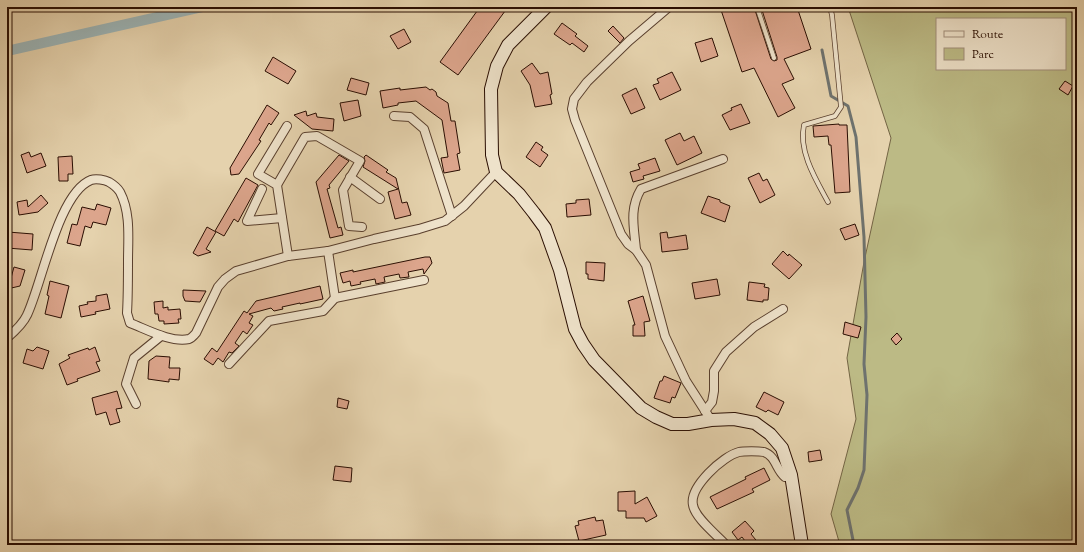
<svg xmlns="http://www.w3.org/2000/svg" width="1084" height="552" viewBox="0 0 1084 552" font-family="'Sorts Mill Goudy',serif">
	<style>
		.green { fill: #bcba85; stroke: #736444; fill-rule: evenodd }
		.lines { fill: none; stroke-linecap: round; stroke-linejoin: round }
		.stream { stroke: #6e726e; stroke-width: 3 }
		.canal { stroke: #9cb4b6; stroke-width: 10 }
		.building { fill: #dca58c; stroke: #2a0e02 }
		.lane-casing { stroke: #593f2d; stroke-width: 5.5 }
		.street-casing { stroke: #593f2d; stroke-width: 10 }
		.secondary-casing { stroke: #2a0e02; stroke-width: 14 }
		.lane { stroke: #eee2ca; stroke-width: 4 }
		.street { stroke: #eee2ca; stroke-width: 8 }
		.secondary { stroke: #eee2ca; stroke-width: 12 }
	</style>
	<rect width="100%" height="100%" fill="#e5d2ad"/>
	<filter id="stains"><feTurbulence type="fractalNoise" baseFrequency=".005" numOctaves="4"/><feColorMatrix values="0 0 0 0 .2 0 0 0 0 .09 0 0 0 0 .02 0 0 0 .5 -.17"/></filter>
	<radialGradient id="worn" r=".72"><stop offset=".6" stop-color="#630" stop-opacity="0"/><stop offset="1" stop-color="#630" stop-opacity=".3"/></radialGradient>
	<path class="green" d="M 848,7 L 1077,7 L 1077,545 L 840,545 L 831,514 L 856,419 L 847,358 L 864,262 L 891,138 ZM 937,19 L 1065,19 L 1065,69 L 937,69 Z"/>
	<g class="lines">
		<polyline class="stream" points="822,50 831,96 848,106 856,137 864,237 866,317 864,364 867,395 864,470 858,488 847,510 854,545"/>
		<polyline class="canal" points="7,51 202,7"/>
	</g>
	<g class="building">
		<polygon points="480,7 508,7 458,75 440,62"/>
		<polygon points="720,7 737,7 738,11 754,7 771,59 774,61 777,60 777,57 761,7 797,7 811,49 784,59 794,79 782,84 795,108 778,117 754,68 742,72"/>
		<polygon points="562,23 577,34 575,36 588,46 584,52 572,43 570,45 554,34"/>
		<polygon points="613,26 624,38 620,43 608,31"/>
		<polygon points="404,29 411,42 398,49 390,36"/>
		<polygon points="712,38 718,56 701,62 695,43"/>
		<polygon points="273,57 296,71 288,84 265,71"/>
		<polygon points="532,63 540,74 548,72 552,94 550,95 552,104 535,107 530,85 521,71"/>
		<polygon points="672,72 681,90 660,100 653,85 659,83 657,79"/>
		<polygon points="351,78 369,83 366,95 347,90"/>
		<polygon points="1065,81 1073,86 1068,95 1059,89"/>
		<polygon points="426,87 430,90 432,89 436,92 437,96 448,103 451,121 455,121 460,153 457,154 460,170 444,173 441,158 448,157 442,120 416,101 398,103 398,105 383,108 380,91 400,88 400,90"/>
		<polygon points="636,88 645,108 631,114 622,95"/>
		<polygon points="358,100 361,116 344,121 340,103"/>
		<polygon points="741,104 750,123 730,130 722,115 732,110 731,108"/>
		<polygon points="267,105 279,113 271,125 269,123 259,140 261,141 239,174 231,175 230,168"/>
		<polygon points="306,111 307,116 316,113 317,117 334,119 333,131 312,129 294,115"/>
		<polygon points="839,124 839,125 847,125 850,192 835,193 831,145 829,145 828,136 814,137 813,126"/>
		<polygon points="680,133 684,141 694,136 702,153 677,165 665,140"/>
		<polygon points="536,142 543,147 541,150 548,155 540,167 526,157"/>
		<polygon points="29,152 31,157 41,153 46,166 27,173 21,155"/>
		<polygon points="339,155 349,161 329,185 330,188 327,189 338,228 341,227 343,235 330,238 316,182"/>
		<polygon points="366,155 388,170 386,172 396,178 402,203 407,202 411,215 395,219 388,192 398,189 363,167 365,161 364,157"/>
		<polygon points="72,156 73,174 68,174 68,181 59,181 58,157"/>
		<polygon points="655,158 660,171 643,176 644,179 633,182 630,172 640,169 638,164"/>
		<polygon points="759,173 763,181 767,179 775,195 760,203 748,178"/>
		<polygon points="246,178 258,185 238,222 234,219 224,236 215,231"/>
		<polygon points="41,195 48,203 38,212 19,215 17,202 27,200 28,207"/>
		<polygon points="708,196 720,200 720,202 730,206 725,222 701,213"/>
		<polygon points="589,199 591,215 567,217 566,204 576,203 576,200"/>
		<polygon points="97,204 111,208 106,225 93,222 91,228 85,226 80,246 67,243 72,224 77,225 82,207 95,210"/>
		<polygon points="855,224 859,235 845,240 840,229"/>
		<polygon points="207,227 216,232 206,249 211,252 198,256 193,253"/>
		<polygon points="8,232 33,234 32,250 7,248"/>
		<polygon points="667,232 668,238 686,235 688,249 662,252 660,233"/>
		<polygon points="783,251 788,256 789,254 802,265 789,279 772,264"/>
		<polygon points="425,257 430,257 432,263 424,274 423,269 408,272 409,277 400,278 399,274 384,277 385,282 376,284 375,279 360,282 361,284 351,286 350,281 343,283 340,273 353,270 353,272"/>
		<polygon points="586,262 605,263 604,281 588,279 588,274 586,274"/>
		<polygon points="14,267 25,270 20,286 7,289 7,279 11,278"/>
		<polygon points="717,279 720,295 695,299 692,283"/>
		<polygon points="50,281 69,286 61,318 45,314 49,296 47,295"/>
		<polygon points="749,282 765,284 764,287 769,288 768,300 763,300 763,302 747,300"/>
		<polygon points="320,286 323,299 300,304 300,303 282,307 283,309 274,311 271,308 249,314 253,316 249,323 253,325 247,334 243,331 235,343 239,346 232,353 229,352 223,362 218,358 213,365 204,359 212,348 217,352 244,311 247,313 256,301"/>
		<polygon points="183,290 206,291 200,302 185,301 183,296"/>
		<polygon points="107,294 110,309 95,312 96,314 81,317 79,306 88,304 87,302 96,301 96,296"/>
		<polygon points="643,296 650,321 644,322 645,336 633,336 633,325 635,325 628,301"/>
		<polygon points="163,301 163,308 168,307 168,310 180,309 181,319 178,319 179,323 164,324 164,321 159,321 158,314 155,314 154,302"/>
		<polygon points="845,322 861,327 858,338 843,334"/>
		<polygon points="897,333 902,339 896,345 891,339"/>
		<polygon points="37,347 49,351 43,369 23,363 27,349 33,351"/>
		<polygon points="95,347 100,361 96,362 100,371 77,379 78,381 67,385 59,364 70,358 68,355 88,348 89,350"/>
		<polygon points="156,356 170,357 169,368 180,368 179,380 169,379 169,382 148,379 149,361"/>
		<polygon points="664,376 681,383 675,398 672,397 670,403 654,398 660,381 662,381"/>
		<polygon points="117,391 122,408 116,409 120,422 110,425 106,412 96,415 92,398"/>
		<polygon points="764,392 784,402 778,415 768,410 766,412 756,407"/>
		<polygon points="338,398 349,401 347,409 337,407"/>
		<polygon points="820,450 822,460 809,462 808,452"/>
		<polygon points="335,466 352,468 351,482 333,480"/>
		<polygon points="764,468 770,480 752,489 754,492 717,509 710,497 746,479 745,477"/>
		<polygon points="635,491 635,504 647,497 657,516 646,522 644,518 626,518 626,511 618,511 618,492"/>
		<polygon points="595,517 596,521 603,520 606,535 579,541 575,526 579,525 578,521"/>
		<polygon points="745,521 754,531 751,534 760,545 748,545 742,537 738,540 732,532"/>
	</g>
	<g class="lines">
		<g class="lane-casing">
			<g id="lane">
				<polyline points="757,7 774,58"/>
				<path d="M 828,202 C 816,180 798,151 804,125 L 835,116 L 841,107 L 832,15 L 830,7"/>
			</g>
		</g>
		<g class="street-casing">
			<g id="street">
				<polyline points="669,7 629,41 587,82 574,99 572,109 575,120 621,234 628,244 636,250 646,265 665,336 686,381 711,420"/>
				<polyline points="394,116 410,117 424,129 452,216"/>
				<polyline points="287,126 258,174 277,185 288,256"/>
				<polyline points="350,177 380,199"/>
				<polyline points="277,185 305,137 317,136 360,161 343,190 349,226 362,227"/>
				<polyline points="262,189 247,221 282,218"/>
				<path d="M 636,250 C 634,227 629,209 641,189 L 723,159"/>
				<polyline points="328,251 335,298"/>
				<path d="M 7,338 C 14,332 23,324 27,315 C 42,284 58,193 91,180 C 96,178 105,180 109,182 C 114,185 117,187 120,192 C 131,213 128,239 128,261 C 128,279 128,296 127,313 L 130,323 C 146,329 171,343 189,339 C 192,338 194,335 196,333 L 218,287 L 225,279 L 236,271 L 288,256 L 328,251 L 374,239 L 419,229 L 445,221 L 464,206 L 496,172"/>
				<polyline points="229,364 269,321 323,311 335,298 424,280"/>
				<polyline points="136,404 126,384 134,358 161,336"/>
				<polyline points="705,411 712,402 714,391 714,371 726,352 754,327 783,309"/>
				<path d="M 726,545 C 717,535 695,518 693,505 C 689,487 723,456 739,452 C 743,451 760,451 764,452 C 776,456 776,470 785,477 L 791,475"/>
			</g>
		</g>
		<g class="secondary-casing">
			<polyline id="secondary" points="546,7 508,45 497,66 491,89 492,155 496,172 519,194 534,213 545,228 560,270 575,329 583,344 594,360 641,408 656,417 672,424 688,424 711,420 734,419 755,423 770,434 782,448 791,475 802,545"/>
		</g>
		<use href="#lane" class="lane"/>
		<use href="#street" class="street"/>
		<use href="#secondary" class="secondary"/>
	</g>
	<rect width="1084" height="552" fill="none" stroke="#e5d2ad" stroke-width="24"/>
	<rect x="8" y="8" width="1068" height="536" fill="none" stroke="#2a0e02" stroke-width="2"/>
	<rect x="12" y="12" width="1060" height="528" fill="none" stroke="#2a0e02"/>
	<rect x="936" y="18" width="130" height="52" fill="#eee2ca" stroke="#a08d7a"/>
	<rect x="944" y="31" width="20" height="6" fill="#eee2ca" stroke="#a08d7a"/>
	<text x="972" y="38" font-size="12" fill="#2a0e02">Route</text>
	<rect x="944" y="48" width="20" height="12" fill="#bcba85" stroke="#a08d7a"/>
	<text x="972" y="58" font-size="12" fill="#2a0e02">Parc</text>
	<rect width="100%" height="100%" filter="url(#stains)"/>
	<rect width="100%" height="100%" fill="url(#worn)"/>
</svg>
